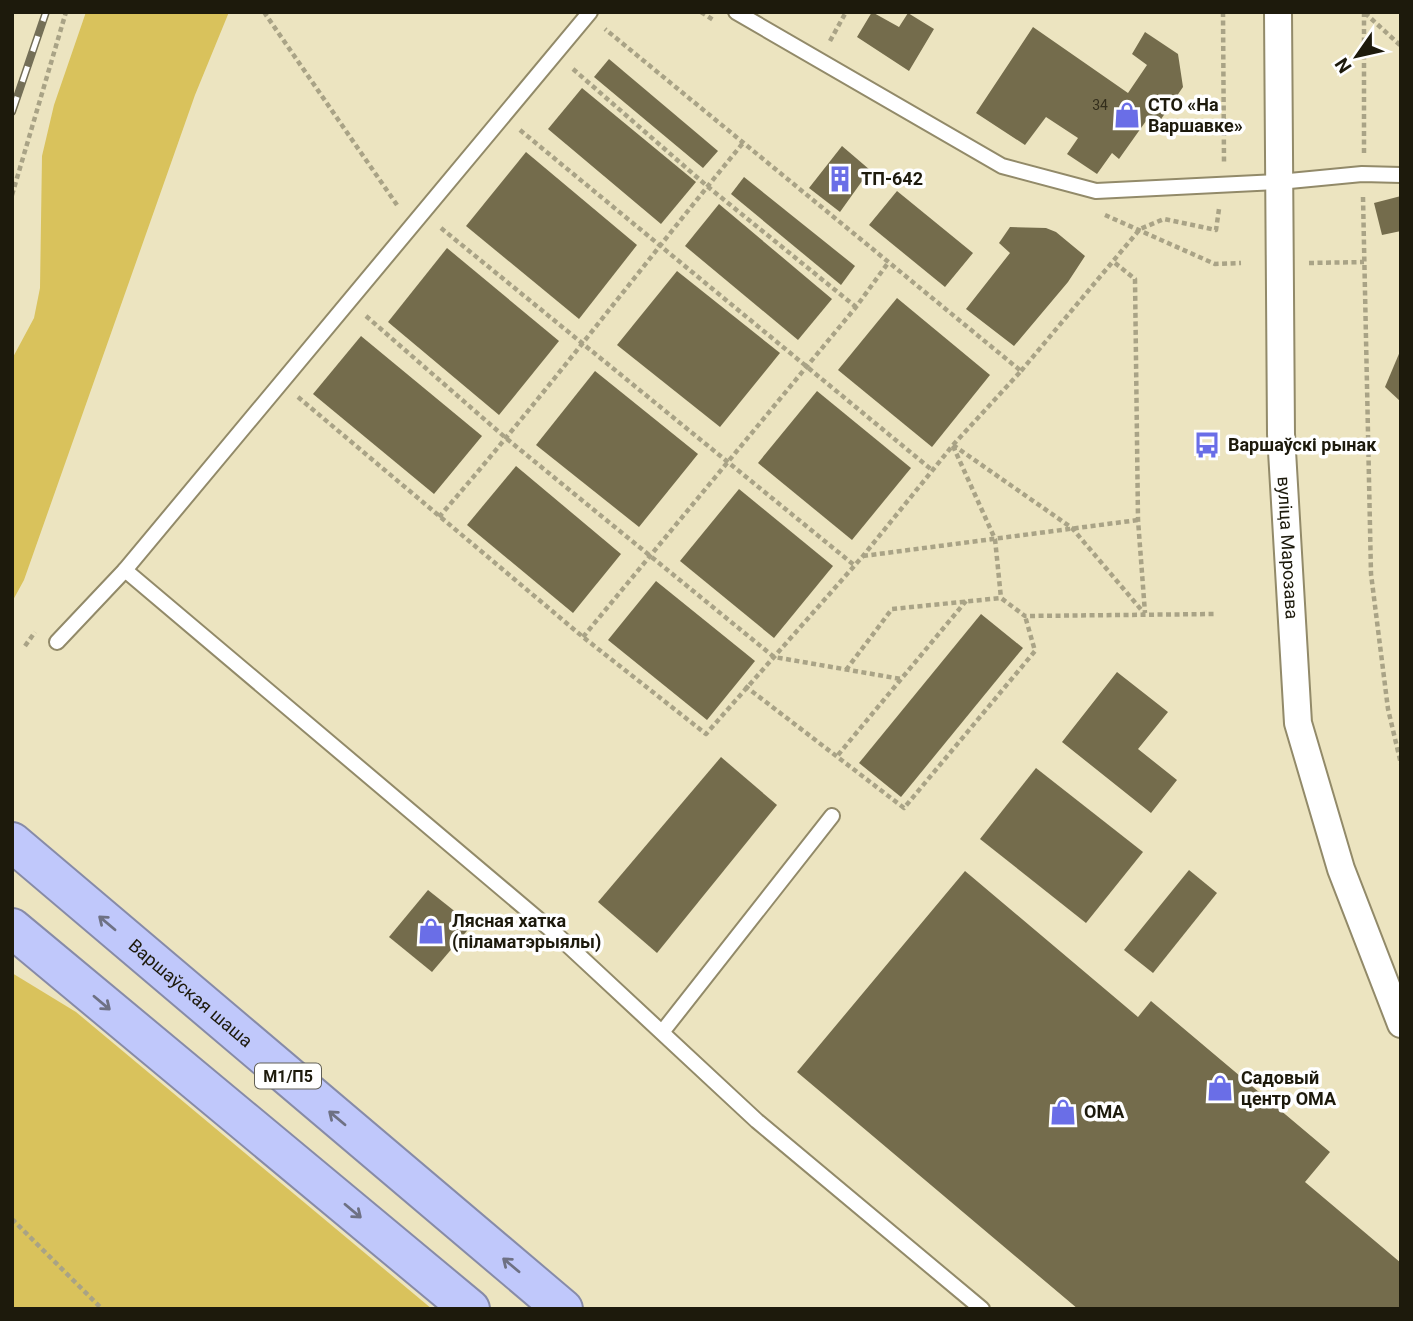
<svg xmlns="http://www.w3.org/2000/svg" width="1413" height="1321" viewBox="0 0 1413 1321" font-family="Roboto,sans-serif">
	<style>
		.green { fill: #d9c25c }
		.building { fill: #746c4c }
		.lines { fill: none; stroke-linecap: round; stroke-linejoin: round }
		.lane-casing { stroke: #928a69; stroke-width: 18 }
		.street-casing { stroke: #928a69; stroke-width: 30 }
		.highway-casing { stroke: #878ba7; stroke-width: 42 }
		.path { stroke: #a9a386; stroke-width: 4.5; stroke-dasharray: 5 3.5; stroke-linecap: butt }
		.lane { stroke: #fff; stroke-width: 14 }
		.street { stroke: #fff; stroke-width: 26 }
		.highway { stroke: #c0c8fb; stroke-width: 38 }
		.rail-casing { stroke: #746f57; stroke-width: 8 }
		.rail { stroke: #fff; stroke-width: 5; stroke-dasharray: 16; stroke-linecap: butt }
		.oneway { stroke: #6e7184 }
		.labels { text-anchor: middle; stroke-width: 7; stroke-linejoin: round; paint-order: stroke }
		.number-label { font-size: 14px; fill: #332e1c }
		.shield { fill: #fff; stroke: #615f55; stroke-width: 2 }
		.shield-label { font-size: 16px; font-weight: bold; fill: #1d1a0c }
		.poi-label { font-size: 18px; font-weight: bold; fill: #1d1a0c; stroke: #fff; text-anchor: start }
		.street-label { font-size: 18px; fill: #1d1a0c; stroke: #fff }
	</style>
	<rect width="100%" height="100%" fill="#ece4c0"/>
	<g class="green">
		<polygon points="86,12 229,12 195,95 24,580 12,602 12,359 34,318 40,288 42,156 54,105"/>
		<polygon points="12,973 76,1012 432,1309 12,1309"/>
	</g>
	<g class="building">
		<polygon points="872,12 899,27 908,13 934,29 909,71 857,37"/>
		<polygon points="1033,27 1128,93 1147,65 1132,54 1145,32 1178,54 1183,87 1155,128 1146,121 1119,159 1112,153 1097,174 1067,154 1078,138 1046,117 1025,145 976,113"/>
		<polygon points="609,59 718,151 703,168 594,77"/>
		<polygon points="582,88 696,182 661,224 548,129"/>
		<polygon points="842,146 870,170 840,212 809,188"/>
		<polygon points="526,152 637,245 579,319 466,226"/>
		<polygon points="744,177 855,266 841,285 731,194"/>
		<polygon points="897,191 973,253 945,287 869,225"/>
		<polygon points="1401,196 1401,231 1382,235 1374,203"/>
		<polygon points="719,204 832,299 798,340 685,246"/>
		<polygon points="1010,227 1046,228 1056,232 1085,256 1068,282 1014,346 966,309 1010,253 999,243"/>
		<polygon points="447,248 559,341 499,415 388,322"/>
		<polygon points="677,271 780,353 720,427 617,345"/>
		<polygon points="897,298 990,375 932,447 838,370"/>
		<polygon points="361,336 482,436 434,494 313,394"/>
		<polygon points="1401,349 1401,402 1385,387"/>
		<polygon points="595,371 698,454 639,527 536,445"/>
		<polygon points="817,391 911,468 852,540 758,463"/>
		<polygon points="516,466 621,554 573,613 467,525"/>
		<polygon points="739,489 833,566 774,638 680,561"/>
		<polygon points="656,581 755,661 707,720 608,640"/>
		<polygon points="981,614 1023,648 901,797 859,763"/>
		<polygon points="1117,672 1168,712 1138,749 1177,780 1151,813 1062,742"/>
		<polygon points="721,757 777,805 657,953 598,902"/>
		<polygon points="1036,768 1143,852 1086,923 980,839"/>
		<polygon points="1189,870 1217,893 1153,973 1124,950"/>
		<polygon points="965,871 1138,1017 1151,1001 1330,1152 1305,1182 1401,1263 1401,1309 1078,1309 797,1072"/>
		<polygon points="428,890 472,925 432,972 389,937"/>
	</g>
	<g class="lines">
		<g class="lane-casing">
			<g id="lane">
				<polyline points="736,12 1002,166 1096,191 1279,182 1362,174 1401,175"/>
				<polyline points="125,570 590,12"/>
				<polyline points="57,642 125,570 557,935 757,1121 982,1309"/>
				<polyline points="663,1031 832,816"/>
			</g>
		</g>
		<g class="street-casing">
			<g id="street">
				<path id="s1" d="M 1278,12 L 1281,434 L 1298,723 L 1341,869 L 1401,1024"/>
			</g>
		</g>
		<g class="highway-casing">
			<g id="highway">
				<path id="s2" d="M 12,842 L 563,1309"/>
				<polyline points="12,928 470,1309"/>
			</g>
		</g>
		<g class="path">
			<polyline points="264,12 397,205"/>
			<polyline points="701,12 715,21"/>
			<polyline points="1223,12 1224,162"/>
			<polyline points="1364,12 1364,153"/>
			<polyline points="1365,13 1401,46"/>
			<polyline points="830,41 846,12"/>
			<polyline points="573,69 707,186 856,307"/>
			<polyline points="520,130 932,470"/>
			<polyline points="12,195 66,12"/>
			<polyline points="1363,197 1371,574 1388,709 1401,764"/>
			<polyline points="1105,215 1215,264 1241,263"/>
			<polyline points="441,228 854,565"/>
			<polyline points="1115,263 1135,279 1138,520 1145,613"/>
			<polyline points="1309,263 1364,262"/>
			<polyline points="366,316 507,439 774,657 901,679"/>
			<polyline points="1021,371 1140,229 1164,219 1216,230 1219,209"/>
			<polyline points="298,397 583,637 706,734 863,556 953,445 1021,371 605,29"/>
			<polyline points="953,445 1072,528 1144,613"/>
			<polyline points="953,446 995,539 1001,598"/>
			<path d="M 439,517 C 545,395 641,267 743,143"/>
			<polyline points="863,556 1138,520"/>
			<polyline points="583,637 856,307 888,263"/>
			<polyline points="25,646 35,632"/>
			<polyline points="846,670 892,609 1001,598 1025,616 1217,614"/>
			<polyline points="745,686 904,808 1035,651 1025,616"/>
			<polyline points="838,755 966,601"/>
			<polyline points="12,1219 102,1309"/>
		</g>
		<use href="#lane" class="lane"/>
		<use href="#street" class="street"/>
		<use href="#highway" class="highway"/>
		<g class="rail-casing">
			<polyline id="rail" points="12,112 46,12"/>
		</g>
		<use href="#rail" class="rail"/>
	</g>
	<defs><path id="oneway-shaft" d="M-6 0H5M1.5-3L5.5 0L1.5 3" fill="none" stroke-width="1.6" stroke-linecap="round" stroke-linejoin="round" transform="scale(1.75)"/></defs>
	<g class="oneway">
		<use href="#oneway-shaft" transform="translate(107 923) rotate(-140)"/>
		<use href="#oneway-shaft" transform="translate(102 1003) rotate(40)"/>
		<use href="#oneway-shaft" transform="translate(337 1118) rotate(-140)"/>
		<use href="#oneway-shaft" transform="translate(353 1211) rotate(40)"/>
		<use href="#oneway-shaft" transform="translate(511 1265) rotate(-140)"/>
	</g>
	<defs>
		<g id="shop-bare" transform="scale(2.1)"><path d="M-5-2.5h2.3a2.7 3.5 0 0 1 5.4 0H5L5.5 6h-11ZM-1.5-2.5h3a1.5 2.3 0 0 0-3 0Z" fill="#6a6ee7" stroke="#fff" stroke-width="2.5" paint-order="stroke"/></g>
		<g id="building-bare" transform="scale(2.1)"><path d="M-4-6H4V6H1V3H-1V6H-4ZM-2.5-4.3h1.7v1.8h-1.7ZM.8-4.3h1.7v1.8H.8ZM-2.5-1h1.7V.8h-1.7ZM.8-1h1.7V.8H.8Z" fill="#6a6ee7" stroke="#fff" stroke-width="2.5" paint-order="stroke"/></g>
		<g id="bus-bare" transform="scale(2.1)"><path d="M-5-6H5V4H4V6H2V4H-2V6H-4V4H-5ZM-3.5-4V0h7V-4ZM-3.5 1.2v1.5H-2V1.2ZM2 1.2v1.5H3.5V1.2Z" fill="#6a6ee7" stroke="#fff" stroke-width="2.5" paint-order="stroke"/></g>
	</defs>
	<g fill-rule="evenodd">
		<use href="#shop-bare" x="1127" y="115"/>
		<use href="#building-bare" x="840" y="179"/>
		<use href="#bus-bare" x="1207" y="445"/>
		<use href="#shop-bare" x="431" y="931"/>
		<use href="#shop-bare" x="1220" y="1088"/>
		<use href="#shop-bare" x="1063" y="1112"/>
	</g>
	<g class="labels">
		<g class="number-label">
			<text x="1100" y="110">34</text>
		</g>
		<rect class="shield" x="255" y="1063.5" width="66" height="25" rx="5"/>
		<g class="shield-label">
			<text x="288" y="1082">М1/П5</text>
		</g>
		<g class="poi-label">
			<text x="1148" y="111">СТО «На<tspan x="1148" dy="21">Варшавке»</tspan></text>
			<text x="861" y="185">ТП-642</text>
			<text x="1228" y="451">Варшаўскі рынак</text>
			<text x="452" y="927">Лясная хатка<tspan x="452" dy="21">(піламатэрыялы)</tspan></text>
			<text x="1241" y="1084">Садовый<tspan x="1241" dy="21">центр ОМА</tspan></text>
			<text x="1084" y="1118">ОМА</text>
		</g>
		<g class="street-label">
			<text dy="6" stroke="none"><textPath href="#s1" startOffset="536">вуліца Марозава</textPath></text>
			<text dy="6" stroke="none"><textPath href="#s2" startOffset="234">Варшаўская шаша</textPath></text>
		</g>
	</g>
	<rect width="1413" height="1321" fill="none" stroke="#1d1a0c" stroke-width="28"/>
	<g transform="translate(1357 56) rotate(236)" stroke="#ffffff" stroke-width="5" paint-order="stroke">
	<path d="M0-5L12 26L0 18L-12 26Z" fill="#1d1a0c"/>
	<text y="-10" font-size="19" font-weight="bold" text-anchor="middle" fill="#1d1a0c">N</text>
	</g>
</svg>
